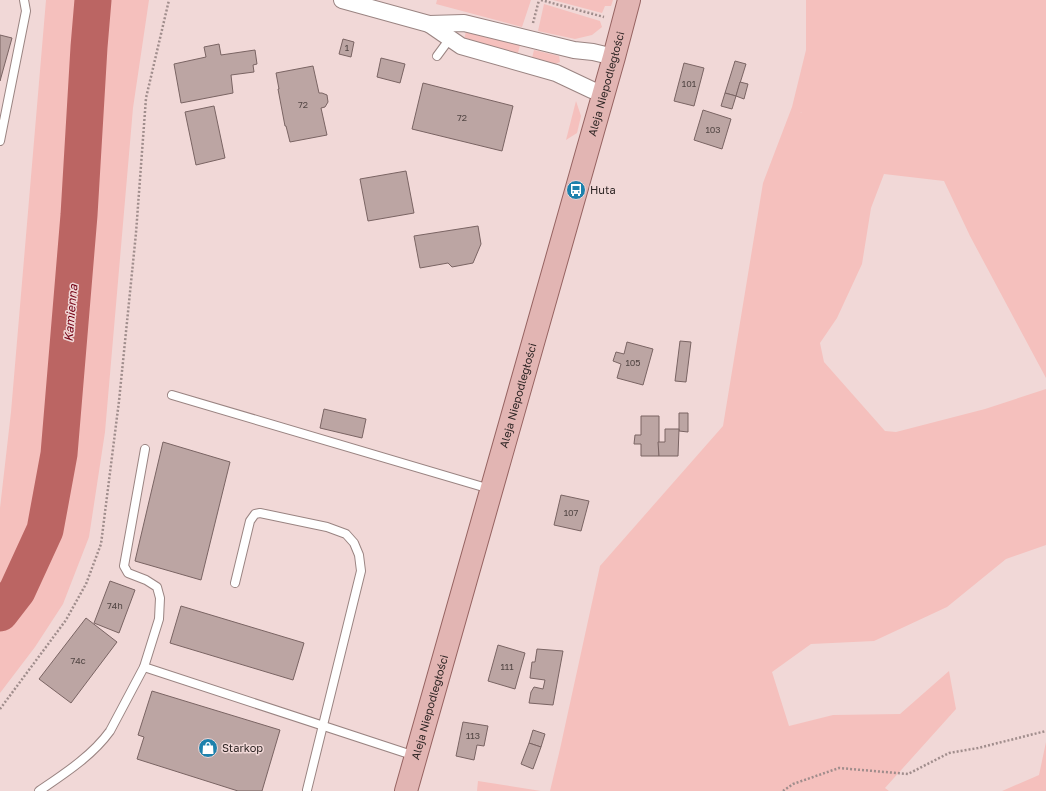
<svg xmlns="http://www.w3.org/2000/svg" width="1046" height="791" viewBox="0 0 1046 791" font-family="'Golos Text',sans-serif">
	<style>
		.green { fill: #f5c0bd }
		.lines { fill: none; stroke-linecap: round; stroke-linejoin: round }
		.river { stroke: #bb6563; stroke-width: 37 }
		.building { fill: #bca5a3; stroke: #7a6463 }
		.service-casing { stroke: #9a8482; stroke-width: 10 }
		.minor-casing { stroke: #9a8482; stroke-width: 18 }
		.primary-casing { stroke: #966361; stroke-width: 24 }
		.path { stroke: #a08d8c; stroke-width: 2.5; stroke-dasharray: 2 2; stroke-linecap: butt }
		.service { stroke: #fff; stroke-width: 8 }
		.minor { stroke: #fff; stroke-width: 16 }
		.primary { stroke: #e2b5b3; stroke-width: 22 }
		.labels { text-anchor: middle; stroke-width: 3; stroke-linejoin: round; paint-order: stroke }
		.number-label { font-size: 9px; fill: #524644 }
		.street-label { font-size: 11px; fill: #2f2625; stroke: #f1d8d7 }
		.poi-label { font-size: 11px; fill: #2f2625; stroke: #f1d8d7; text-anchor: start }
		.water-label { font-size: 12px; font-style: italic; fill: #730014; stroke: #f1d8d7 }
	</style>
	<rect width="100%" height="100%" fill="#f1d8d7"/>
	<g class="green">
		<polygon points="46,0 149,0 133,108 105,432 89,537 63,604 35,647 0,693 0,508 11,412"/>
		<polygon points="437,0 531,0 522,27 436,4"/>
		<polygon points="553,0 613,0 611,6 605,6 602,13"/>
		<polygon points="806,0 1046,0 1046,378 970,236 944,181 884,174 871,208 862,264 837,318 820,343 824,362 885,431 896,432 985,409 1046,389 1046,545 1006,559 947,607 874,641 811,644 772,672 789,726 833,715 900,714 949,671 956,709 885,788 889,791 550,791 560,749 600,566 723,426 763,183 792,107 802,113 792,107 806,50"/>
		<polygon points="544,4 600,21 602,27 592,35 575,39 538,31"/>
		<polygon points="466,31 520,45 518,53 464,40"/>
		<polygon points="534,50 559,56 560,62 555,64 532,58"/>
		<polygon points="576,101 581,116 577,133 566,140"/>
		<polygon points="1046,742 1046,791 1002,791 1039,775"/>
		<polygon points="478,781 541,791 477,791"/>
	</g>
	<g class="lines">
		<polyline class="river" points="0,613 17,591 45,530 59,454 79,215 89,47 93,0"/>
	</g>
	<g class="building">
		<polygon points="0,35 12,38 0,81"/>
		<polygon points="343,39 354,42 351,57 339,54"/>
		<polygon points="219,44 221,55 255,50 257,64 253,65 254,72 231,75 233,93 181,103 174,64 206,57 204,47"/>
		<polygon points="381,58 405,64 400,83 377,77"/>
		<polygon points="735,61 746,64 736,96 725,93"/>
		<polygon points="684,63 704,68 694,106 674,101"/>
		<polygon points="313,66 319,93 322,93 327,95 328,102 325,107 321,108 327,135 290,142 286,126 285,126 278,89 279,89 276,73"/>
		<polygon points="740,82 748,84 744,99 736,96"/>
		<polygon points="423,83 513,106 502,151 412,129"/>
		<polygon points="725,93 736,96 732,109 721,106"/>
		<polygon points="214,106 225,158 196,165 185,112"/>
		<polygon points="703,110 731,119 722,149 694,140"/>
		<polygon points="406,171 414,213 368,221 360,179"/>
		<polygon points="478,226 481,244 473,263 452,267 448,263 420,268 414,236"/>
		<polygon points="680,341 691,342 686,382 675,381"/>
		<polygon points="627,342 653,349 643,385 617,378 621,364 613,361 616,352 624,354"/>
		<polygon points="324,409 366,419 362,438 320,428"/>
		<polygon points="679,413 688,413 688,432 679,431"/>
		<polygon points="641,416 659,416 659,456 641,456 641,444 634,444 635,435 641,435"/>
		<polygon points="665,429 679,429 678,456 659,456 658,442 665,442"/>
		<polygon points="163,442 230,462 201,580 135,561"/>
		<polygon points="561,495 589,501 581,531 554,525"/>
		<polygon points="110,581 135,590 119,633 94,623"/>
		<polygon points="181,606 304,643 293,680 170,643"/>
		<polygon points="86,618 117,642 71,703 39,679"/>
		<polygon points="498,645 525,653 515,689 488,681"/>
		<polygon points="537,649 563,651 553,705 529,703 531,692 534,687 543,689 545,680 530,678 532,662 535,662"/>
		<polygon points="152,691 280,730 262,791 238,791 137,759 144,737 138,735"/>
		<polygon points="463,722 488,726 484,746 477,745 474,760 456,756"/>
		<polygon points="533,730 545,734 541,747 529,743"/>
		<polygon points="529,743 541,747 533,769 521,764"/>
	</g>
	<g class="lines">
		<g class="service-casing">
			<g id="service">
				<polyline points="437,56 451,37"/>
				<polyline points="0,141 26,11 24,0"/>
				<polyline points="172,395 490,489"/>
				<polyline points="235,583 250,521 255,514 260,513 327,527 346,534 354,543 359,555 361,571 307,790"/>
				<polyline points="144,667 415,756"/>
				<path d="M 39,791 C 64,774 92,756 110,731 L 144,667 L 159,619 L 160,598 L 157,587 L 146,580 L 128,573 L 124,566 L 145,449"/>
			</g>
		</g>
		<g class="minor-casing">
			<g id="minor">
				<polyline points="342,0 429,24 464,23 574,50 593,52 614,57"/>
				<polyline points="429,24 461,46 556,73 592,90 603,93"/>
			</g>
		</g>
		<g class="primary-casing">
			<g id="primary">
				<path id="s1" d="M 406,791 L 614,57 L 629,0"/>
			</g>
		</g>
		<g class="path">
			<polyline points="541,0 604,17"/>
			<polyline points="533,23 539,0"/>
			<polyline points="0,709 66,620 86,584 101,544 119,401 136,233 146,98 169,0"/>
			<polyline points="783,791 793,784 839,768 908,774 949,753 978,748 1046,731"/>
		</g>
		<use href="#service" class="service"/>
		<use href="#minor" class="minor"/>
		<use href="#primary" class="primary"/>
	</g>
	<defs>
		<g id="bus-disc" transform="scale(1)"><circle r="9.5" fill="#1d81ac" stroke="#f1d8d7"/><path d="M-5-6H5V4H4V6H2V4H-2V6H-4V4H-5ZM-3.5-4V0h7V-4ZM-3.5 1.2v1.5H-2V1.2ZM2 1.2v1.5H3.5V1.2Z" fill="#fff"/></g>
		<g id="shop-disc" transform="scale(1)"><circle r="9.5" fill="#1d81ac" stroke="#f1d8d7"/><path d="M-5-2.5h2.3a2.7 3.5 0 0 1 5.4 0H5L5.5 6h-11ZM-1.5-2.5h3a1.5 2.3 0 0 0-3 0Z" fill="#fff"/></g>
	</defs>
	<g fill-rule="evenodd">
		<use href="#bus-disc" x="576" y="190"/>
		<use href="#shop-disc" x="208" y="748"/>
	</g>
	<g class="labels">
		<g class="number-label">
			<text x="347" y="51">1</text>
			<text x="689" y="87">101</text>
			<text x="303" y="108">72</text>
			<text x="462" y="121">72</text>
			<text x="713" y="133">103</text>
			<text x="633" y="366">105</text>
			<text x="571" y="516">107</text>
			<text x="115" y="609">74h</text>
			<text x="78" y="664">74c</text>
			<text x="507" y="670">111</text>
			<text x="473" y="739">113</text>
		</g>
		<g class="street-label">
			<text dy="4" stroke="none"><textPath href="#s1" startOffset="735">Aleja Niepodległości</textPath></text>
			<text dy="4" stroke="none"><textPath href="#s1" startOffset="411">Aleja Niepodległości</textPath></text>
			<text dy="4" stroke="none"><textPath href="#s1" startOffset="87">Aleja Niepodległości</textPath></text>
		</g>
		<g class="poi-label">
			<text x="590" y="194">Huta</text>
			<text x="222" y="752">Starkop</text>
		</g>
		<g class="water-label">
			<text transform="translate(71 313) rotate(-85)" y="4">Kamienna</text>
		</g>
	</g>
</svg>
